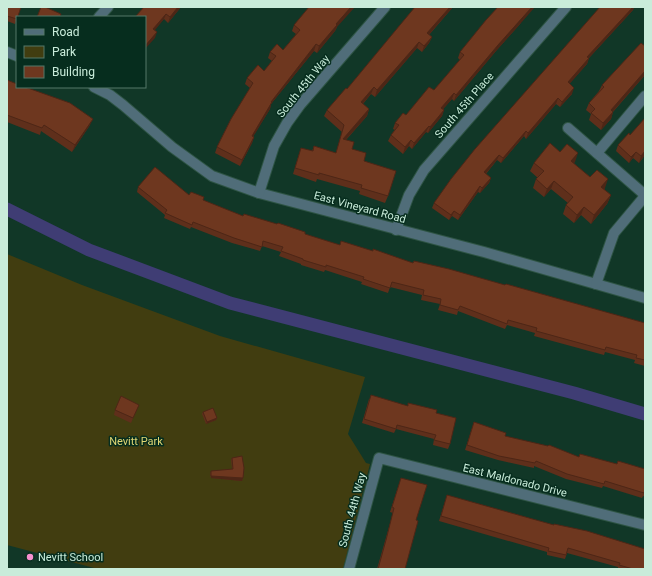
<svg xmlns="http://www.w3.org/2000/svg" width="652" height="576" viewBox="0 0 652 576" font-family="Roboto,sans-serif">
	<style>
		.green { fill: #413d10 }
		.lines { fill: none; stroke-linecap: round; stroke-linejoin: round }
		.canal { stroke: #3f3d74; stroke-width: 13 }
		.minor-casing { stroke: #2e5444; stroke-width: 12 }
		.minor { stroke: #506d79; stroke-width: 10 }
		.wall { fill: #5f2f1b }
		.shaded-wall { fill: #4d2616 }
		.building { fill: #6e371f; stroke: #4d2616 }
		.poi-dot { fill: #f690cf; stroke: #062d1e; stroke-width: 1.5 }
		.labels { text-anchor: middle; stroke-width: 3; stroke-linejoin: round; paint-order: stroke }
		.street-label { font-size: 11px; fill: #c9ecda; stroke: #062d1e }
		.park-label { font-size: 11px; fill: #e0d674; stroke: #062d1e }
		.poi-label { font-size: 11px; fill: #c9ecda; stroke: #062d1e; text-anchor: start }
	</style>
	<rect width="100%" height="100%" fill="#113727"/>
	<polygon class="green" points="7,254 82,285 220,336 365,377 348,434 366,463 370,464 343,569 98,569 7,545"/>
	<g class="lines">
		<polyline class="canal" points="7,209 89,250 230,303 574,393 645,414"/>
		<g class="minor-casing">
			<g id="minor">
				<polyline points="99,17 108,7"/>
				<polyline points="7,52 17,56"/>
				<polyline points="94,87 110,95 123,105 172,147 212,176 259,193 484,252 645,298"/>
				<polyline points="568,128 645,195"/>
				<polyline points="597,153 645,96"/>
				<polyline points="259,193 274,146 287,123 300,105 385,7"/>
				<polyline points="396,230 409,195 424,170 566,7"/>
				<polyline points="596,284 614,233 645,196"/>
				<polyline points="349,569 379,458 645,525"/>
			</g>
		</g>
		<use href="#minor" class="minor"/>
	</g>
	<g class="wall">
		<polygon points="7,7 17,18 15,24 7,21"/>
		<polygon points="144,7 181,7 168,23 164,19 154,30 155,38"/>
		<polygon points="453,7 429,35 432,37 429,43 422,52 417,48 375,97 371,94 363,104 369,109 367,116 346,140 352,149 364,161 388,196 385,203 359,194 360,191 317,179 316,182 293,174 301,148 312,151 314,146 336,153 342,132 324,116 327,110 347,89 398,28 400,25"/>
		<polygon points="600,7 634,7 633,10 589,58 587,64 569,84 572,94 560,107 556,104 526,139 524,136 501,163 497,160 486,174 491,178 489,183 480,193 478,192 458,220 452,216 449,220 432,208 434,203"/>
		<polygon points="521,23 496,51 454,101 452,99 443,109 444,110 442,116 428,133 426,132 412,149 409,146 403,154 388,141 391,135 395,130 393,129 395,123 406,115 434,90 460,60 458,58 460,52"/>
		<polygon points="294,25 337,27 335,31 317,53 314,51 271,104 270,109 253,136 254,137 252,143 240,166 215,153 217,147 250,88 245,84 247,78 264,71 272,61 268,58 270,52 283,50 296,34 292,31"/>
		<polygon points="645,46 645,75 613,112 611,119 601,130 589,120 591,114 586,110 589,103 599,91 602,85"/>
		<polygon points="7,80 90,125 72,152 41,131 40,135 7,122"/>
		<polygon points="630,135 645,155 639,163 633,158 629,163 616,151 618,145"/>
		<polygon points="560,152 575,162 573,163 590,177 605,188 604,189 611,195 607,204 591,224 581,215 574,223 563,214 566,205 568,203 551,189 544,197 533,188 536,179 538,178 530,171 534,163"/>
		<polygon points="138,187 189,195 243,216 340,245 373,251 413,263 505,285 645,323 645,366 634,363 635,360 605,352 604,355 534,336 535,333 507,325 505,329 458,311 457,315 438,310 440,304 421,300 422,295 390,287 388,293 361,284 362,282 325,270 324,272 301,265 301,264 279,256 281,252 262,246 260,251 232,243 191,227 190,229 164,218 165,215 137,192"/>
		<polygon points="369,399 407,406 436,413 450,444 448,449 433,445 434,439 396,429 394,433 362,423"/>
		<polygon points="137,409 131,423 114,415 115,410"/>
		<polygon points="203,412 217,418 216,420 206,424 202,414"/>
		<polygon points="474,422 505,436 579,457 645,469 645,497 643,496 642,498 603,486 602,488 566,479 534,466 534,468 498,460 465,450"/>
		<polygon points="232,458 243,478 242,481 211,478 210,474 211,471 232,469 231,460"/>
		<polygon points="401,478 416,520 405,569 377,569 393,513 390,512"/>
		<polygon points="447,495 645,569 618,569 618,567 567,553 565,559 547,555 547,552 439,521"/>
	</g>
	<g class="shaded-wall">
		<polygon points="178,7 181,7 168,23 170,17"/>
		<polygon points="351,7 355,7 337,27 335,31 317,53 319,46 336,24"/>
		<polygon points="450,7 453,7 425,39 427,33"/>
		<polygon points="532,7 535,7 521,23 496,51 454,101 456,95 498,45"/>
		<polygon points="633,7 634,7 633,10 589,58 587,64 566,88 568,82 587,57"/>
		<polygon points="166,14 164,19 151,35 153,29"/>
		<polygon points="157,32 155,38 145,49 145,46"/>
		<polygon points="432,37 429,43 422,52 424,46"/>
		<polygon points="419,42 417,48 375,97 377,90"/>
		<polygon points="316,44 314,51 271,104 270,109 250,142 252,136 271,102"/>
		<polygon points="645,71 645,75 608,117 611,110"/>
		<polygon points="374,87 371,94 359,108 361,102"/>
		<polygon points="574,88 572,94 560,107 562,102"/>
		<polygon points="454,93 452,99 439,114 441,108"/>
		<polygon points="558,98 556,104 526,139 528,133"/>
		<polygon points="369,109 367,116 341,145 343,139"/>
		<polygon points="444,110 442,116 428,133 430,127"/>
		<polygon points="613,112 611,119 601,130 603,123"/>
		<polygon points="93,119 90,125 72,152 75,145"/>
		<polygon points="429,126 426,132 412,149 414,143"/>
		<polygon points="526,131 524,136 501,163 503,158"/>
		<polygon points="254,137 252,143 240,166 242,160"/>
		<polygon points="411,140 409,146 403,154 405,147"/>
		<polygon points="645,151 645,155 639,163 641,156"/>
		<polygon points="636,152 633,158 629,163 631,157"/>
		<polygon points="578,153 575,162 568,169 571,161"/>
		<polygon points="499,155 497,160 482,178 484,172"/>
		<polygon points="491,178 489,183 480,193 482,188"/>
		<polygon points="608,179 605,188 598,196 601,187"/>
		<polygon points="554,181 551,189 544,197 547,189"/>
		<polygon points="480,186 478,192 458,220 460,215"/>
		<polygon points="611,195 607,204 591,224 594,215"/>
		<polygon points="584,207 581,215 574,223 577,215"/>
		<polygon points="454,211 452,216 449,220 451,215"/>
		<polygon points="217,418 216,420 206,424 207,422"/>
		<polygon points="211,476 243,478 242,481 211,478"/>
	</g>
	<g class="building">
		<polygon points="7,7 21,7 17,19 7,16"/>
		<polygon points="41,7 45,7 61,14 60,17 37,17"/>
		<polygon points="144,7 178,7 170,17 166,14 153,29 157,32 145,46 145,17 135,17"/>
		<polygon points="309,7 351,7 336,24 337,25 319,46 316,44 271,102 272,102 252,136 254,137 242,160 217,147 231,119 253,83 247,78 258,65 264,71 276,56 270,52 277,44 283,50 300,30 294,25"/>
		<polygon points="415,7 450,7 427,33 432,37 424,46 419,42 377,90 374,87 361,102 369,109 343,139 354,142 352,149 366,153 364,161 396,171 388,196 361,188 362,185 319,173 319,175 295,168 301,148 313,151 314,146 336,153 344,125 327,110 346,88 347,89 400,25"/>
		<polygon points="498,7 532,7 523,17 498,45 456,95 454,93 441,108 444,110 430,127 429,126 414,143 411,140 405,147 391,135 399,125 395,123 403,113 406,115 429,87 434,90 464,55 460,52 486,20"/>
		<polygon points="600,7 633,7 587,57 589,58 568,82 574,88 562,102 558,98 528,133 526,131 503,158 499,155 484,172 491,178 482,188 480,186 460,215 454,211 451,215 434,203 451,179 475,149"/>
		<polygon points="641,43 645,46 645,71 611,110 613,112 603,123 591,113 595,109 589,103 604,87 602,85"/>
		<polygon points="7,80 17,84 17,87 25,87 70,103 93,119 75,145 44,125 42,128 7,115"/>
		<polygon points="645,118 645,151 641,156 636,152 631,157 618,145 629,133 630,135"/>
		<polygon points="550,143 560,152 567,144 578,153 571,161 590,177 597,170 608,179 601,187 611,195 594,215 584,207 577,215 566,205 573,197 554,181 547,189 536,179 544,171 534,163"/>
		<polygon points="155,167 189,195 191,192 204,197 203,200 243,216 244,214 277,224 278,223 305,232 305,234 340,245 341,241 373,251 373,249 413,263 414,261 449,269 505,285 506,284 645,323 645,360 636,358 637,355 606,347 605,350 536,331 537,328 508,320 507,324 460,306 458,310 440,305 441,299 423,295 424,290 392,282 390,288 363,279 364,277 326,265 326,267 303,260 303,259 281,251 283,247 263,241 262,247 234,238 193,222 192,225 165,213 167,210 138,187"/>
		<polygon points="371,395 408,406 408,403 437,410 436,413 456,418 450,444 434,440 436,435 397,425 396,429 364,419"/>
		<polygon points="121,396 139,405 133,418 115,410"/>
		<polygon points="213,408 217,418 207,422 203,412"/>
		<polygon points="474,422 506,433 505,436 548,446 549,445 579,457 580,454 617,464 618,461 645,469 645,492 644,492 644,493 605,481 604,484 567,474 536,461 535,463 499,456 467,445"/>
		<polygon points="242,456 244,468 243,478 211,476 211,471 233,469 232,458"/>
		<polygon points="401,478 427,485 416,520 418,521 405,569 378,569 386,540 394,508 392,507"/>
		<polygon points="447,495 554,525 554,524 587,531 645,549 645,569 633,569 619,565 620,563 568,548 566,555 548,551 549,548 441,516"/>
	</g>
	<circle class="poi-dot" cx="30" cy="557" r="4"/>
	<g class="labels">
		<g class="street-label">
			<text transform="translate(303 86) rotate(-51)" y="4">South 45th Way</text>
			<text transform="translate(464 105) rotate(-49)" y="4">South 45th Place</text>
			<text transform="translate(360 207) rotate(15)" y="4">East Vineyard Road</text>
			<text transform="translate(515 480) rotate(14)" y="4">East Maldonado Drive</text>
			<text transform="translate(352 510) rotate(-75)" y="4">South 44th Way</text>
		</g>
		<g class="park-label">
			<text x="136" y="445">Nevitt Park</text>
		</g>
		<g class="poi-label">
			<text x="38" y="561">Nevitt School</text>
		</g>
	</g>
	<rect width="652" height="576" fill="none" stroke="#c9ecda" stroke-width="16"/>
	<rect x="16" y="16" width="130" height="72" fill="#062d1e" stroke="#547969"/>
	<rect x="24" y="29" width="20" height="6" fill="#506d79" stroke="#547969"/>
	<text x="52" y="36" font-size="12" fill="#c9ecda">Road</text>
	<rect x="24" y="46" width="20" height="12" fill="#413d10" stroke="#547969"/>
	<text x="52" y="56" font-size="12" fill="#c9ecda">Park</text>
	<rect x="24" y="66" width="20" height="12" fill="#6e371f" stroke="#547969"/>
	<text x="52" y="76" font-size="12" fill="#c9ecda">Building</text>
</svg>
